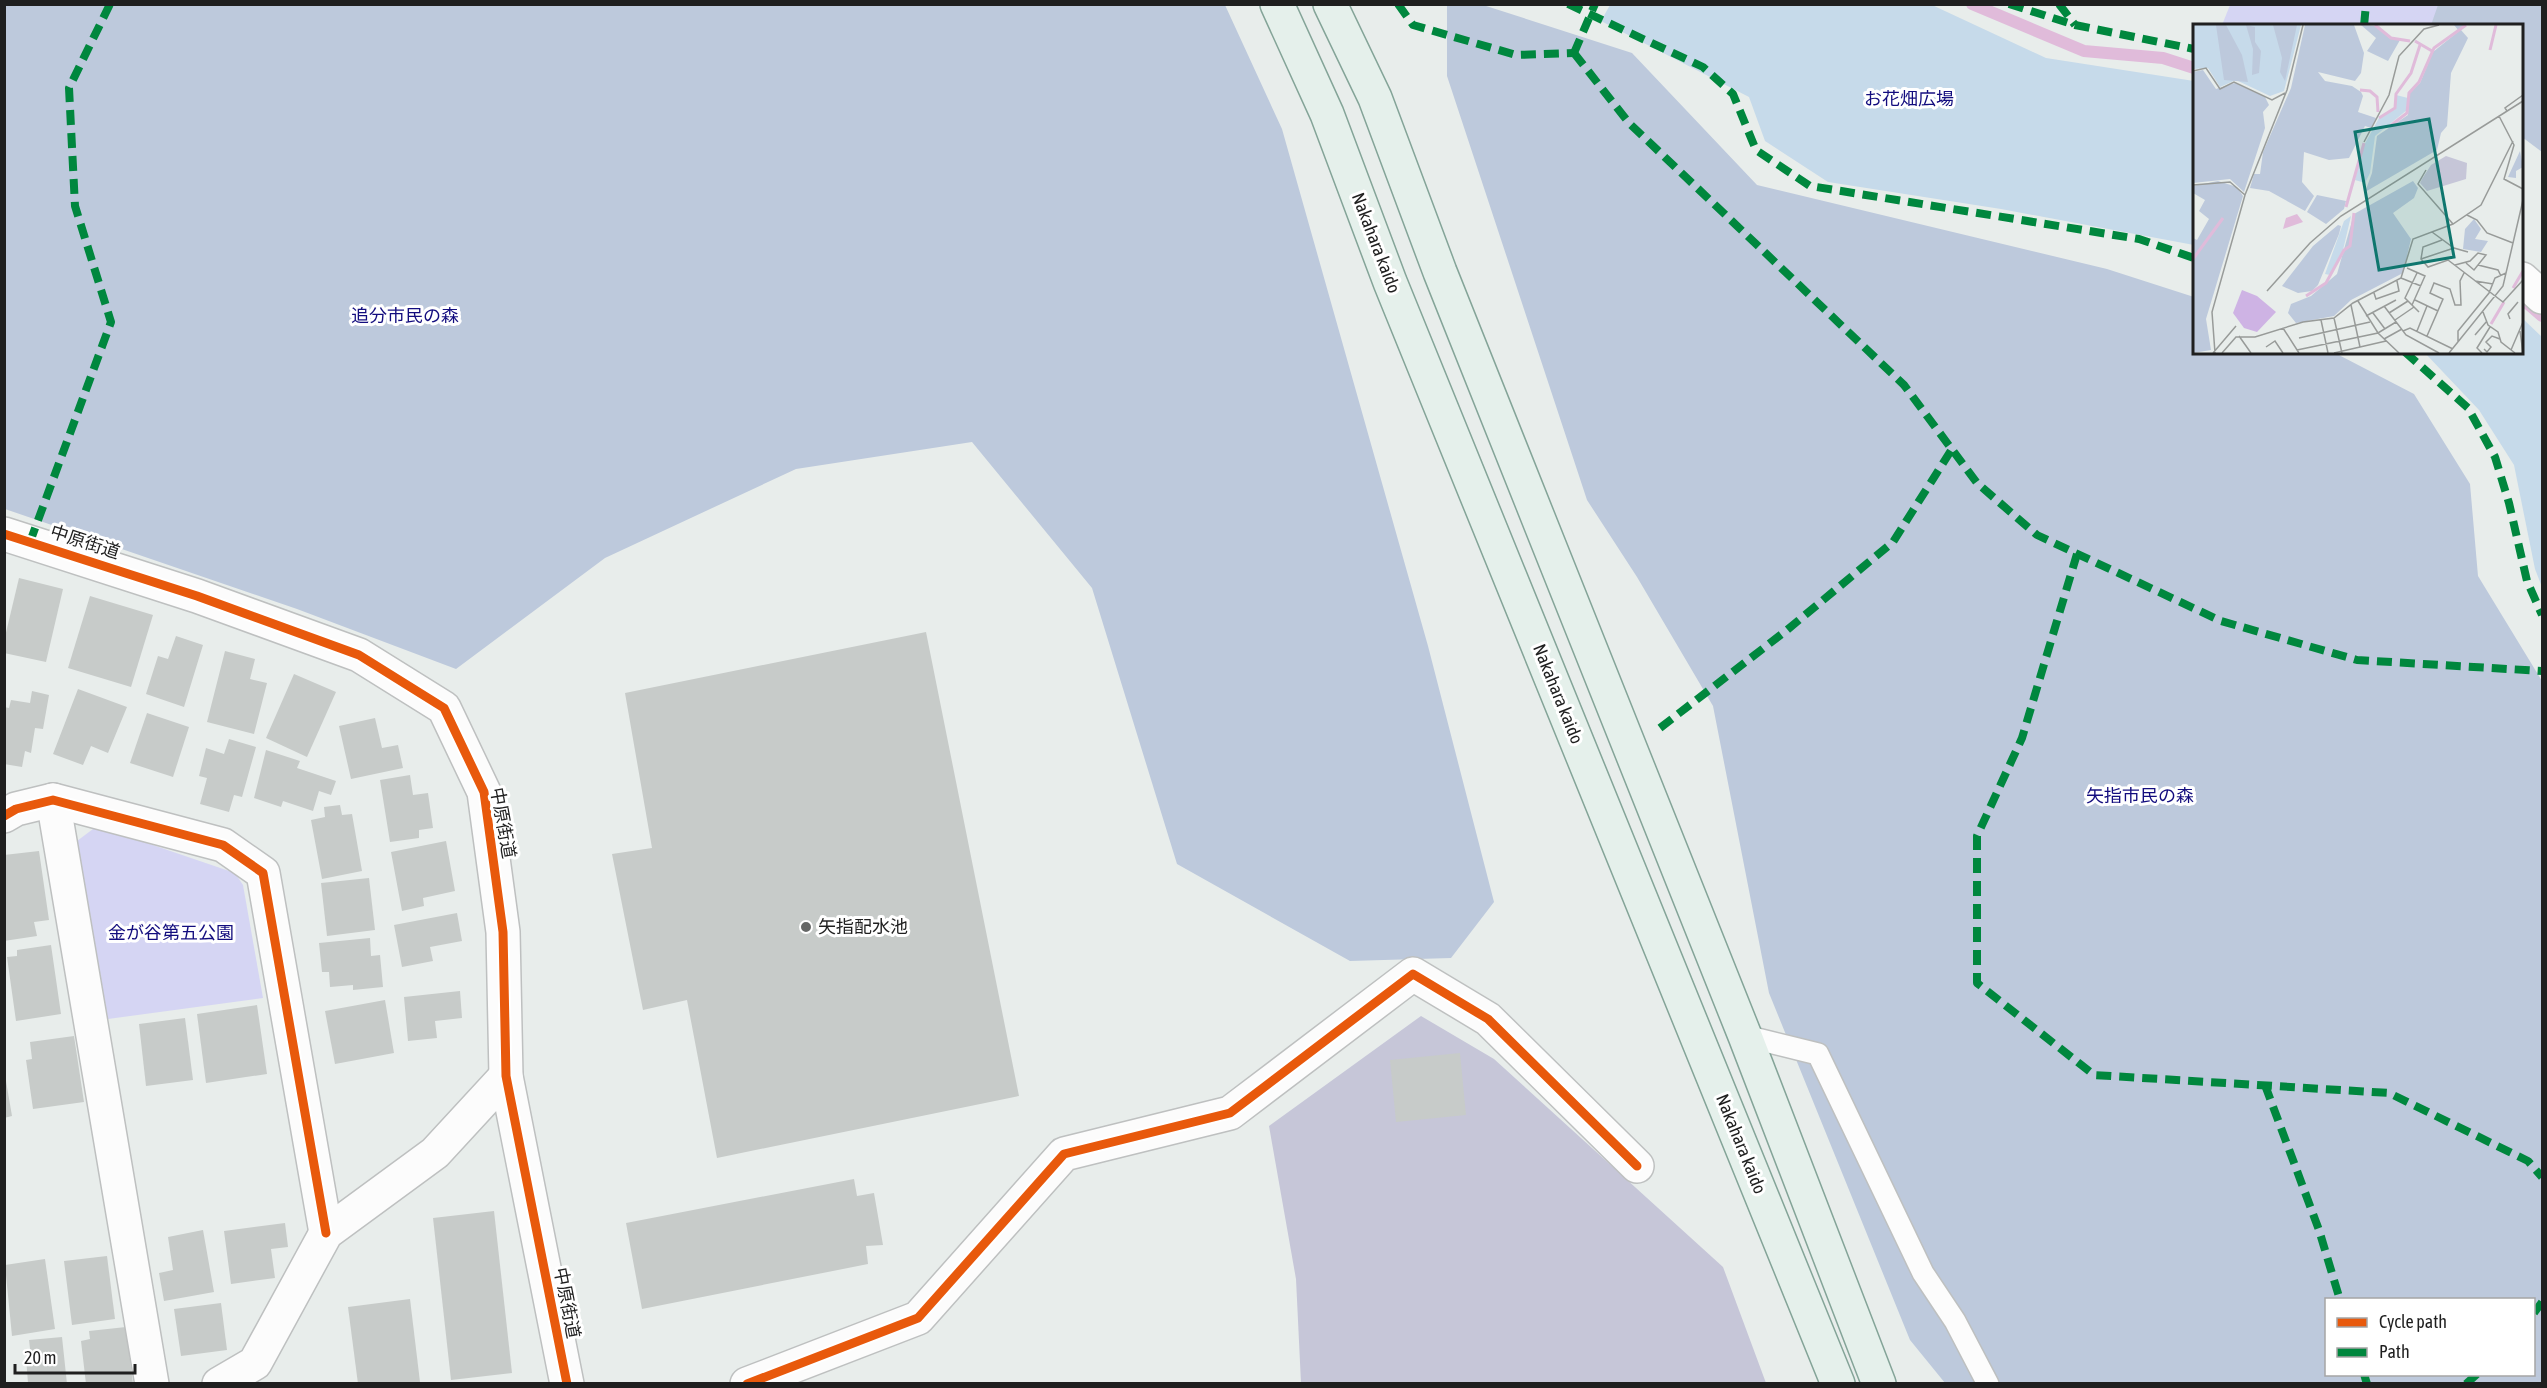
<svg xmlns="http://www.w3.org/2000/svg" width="2547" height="1388" viewBox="0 0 2547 1388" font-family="'Asap Condensed','Noto Sans JP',sans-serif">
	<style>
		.grass { fill: #c6daea }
		.forest { fill: #bdc9dc; fill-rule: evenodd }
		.cemetery { fill: #c6c6d8 }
		.park { fill: #d5d5f3 }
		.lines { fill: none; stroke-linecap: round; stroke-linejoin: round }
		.stream { stroke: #e0bbda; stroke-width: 12 }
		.building { fill: #c7cbc9 }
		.lane-casing { stroke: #bec0c0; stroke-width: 24 }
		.street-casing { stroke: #bec0c0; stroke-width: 36 }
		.primary-casing { stroke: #84a498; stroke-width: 36 }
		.lane { stroke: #fcfcfc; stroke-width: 21 }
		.street { stroke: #fcfcfc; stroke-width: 33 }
		.primary { stroke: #e5f0eb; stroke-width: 33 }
		.quiet { stroke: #00873e; stroke-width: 8; stroke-dasharray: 15 8; stroke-linecap: butt }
		.cycleway-casing { stroke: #fff; stroke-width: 13 }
		.cycleway { stroke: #e8590c; stroke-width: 9 }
		.poi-dot { fill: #656766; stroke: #fff; stroke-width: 2 }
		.labels { text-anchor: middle; stroke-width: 6; stroke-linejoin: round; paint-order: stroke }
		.park-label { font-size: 18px; fill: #120c7e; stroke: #fff }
		.street-label { font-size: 18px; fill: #1f1f1f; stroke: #fff }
		.poi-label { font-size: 18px; fill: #1f1f1f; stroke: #fff; text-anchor: start }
		.inset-river { fill: none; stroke: #e0bbda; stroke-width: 3 }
		.inset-road { fill: none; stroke: #989b99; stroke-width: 1.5 }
		.view { fill: #0f766e; fill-opacity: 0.15; stroke: #0f766e; stroke-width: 3 }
		.inset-edge { fill: none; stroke: #1f1f1f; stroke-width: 3 }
	</style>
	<rect width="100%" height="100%" fill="#e8edeb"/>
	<g class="grass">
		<polygon points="1610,5 1932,5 2046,58 2194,81 2194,245 2001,209 1828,182 1765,141 1749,97 1601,21"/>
		<polygon points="2522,318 2542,337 2542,587 2535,569 2514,465 2479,410 2425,353 2522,352"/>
	</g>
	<g class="forest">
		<polygon points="5,5 1225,5 1282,129 1428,646 1494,902 1451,958 1350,961 1177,864 1092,588 972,442 796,469 605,558 456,669 297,609 5,509"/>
		<path d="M 1447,5 L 1483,5 L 1632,53 L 1757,185 L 2107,269 L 2194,297 L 2194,352 L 2335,353 L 2414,394 L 2470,484 L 2478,576 L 2542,681 L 2542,1383 L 1945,1383 L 1910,1340 L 1769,993 L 1713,706 L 1637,577 L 1587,500 L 1447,76 ZM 2326,1300 L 2534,1300 L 2534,1374 L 2326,1374 Z"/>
		<polygon points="2297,5 2542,5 2542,152 2522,137 2522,26 2336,25"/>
	</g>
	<polygon class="cemetery" points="1421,1016 1494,1059 1723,1267 1766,1383 1301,1383 1296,1279 1269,1126"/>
	<g class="park">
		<polygon points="2230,5 2230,4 2438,5 2431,25 2222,25"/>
		<polygon points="97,826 235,873 243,885 263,998 108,1019 77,841"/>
	</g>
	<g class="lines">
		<g class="stream">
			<polyline points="1972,4 2084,51 2163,58 2194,68"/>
			<polyline points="2527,303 2542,316"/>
		</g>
	</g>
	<g class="building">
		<polygon points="19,578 63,589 46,662 4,653 4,641"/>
		<polygon points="90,596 153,615 131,687 68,668"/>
		<polygon points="926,632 1019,1096 717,1158 687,1000 643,1010 612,854 652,848 625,693"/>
		<polygon points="176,636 203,645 184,707 146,694 158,656 168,659"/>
		<polygon points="225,651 255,659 250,679 267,683 254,734 207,722"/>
		<polygon points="294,674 336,692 307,757 266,738"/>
		<polygon points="78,689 127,707 108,753 91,746 83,765 53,754"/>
		<polygon points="32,691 49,695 43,729 35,728 31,753 25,751 22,767 4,764 4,707 9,708 11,700 30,703"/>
		<polygon points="147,713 189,727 173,777 130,763"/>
		<polygon points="375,718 382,748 398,745 403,768 351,779 339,726"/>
		<polygon points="229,739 256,747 242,797 234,795 229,812 200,804 207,778 199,776 206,748 224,754"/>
		<polygon points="266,750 300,761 297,768 336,781 331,795 319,791 313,811 283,801 281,807 254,798"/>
		<polygon points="410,775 413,795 428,793 433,828 419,830 419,838 390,842 380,780"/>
		<polygon points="340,805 342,815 352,814 362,871 322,879 311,820 325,817 324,807"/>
		<polygon points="446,841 455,891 423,898 424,906 402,911 391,852"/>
		<polygon points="39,851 49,920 34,922 37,936 4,941 4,855"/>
		<polygon points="369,878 375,930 327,936 321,883"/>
		<polygon points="457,913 462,941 430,947 433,961 402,967 394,925"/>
		<polygon points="370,938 371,956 380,955 383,987 353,990 353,985 330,987 329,972 322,972 319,943"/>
		<polygon points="51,945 61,1014 16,1021 7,957 17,956 17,950"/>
		<polygon points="460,991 462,1018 435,1021 437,1038 408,1041 404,997"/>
		<polygon points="385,1000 394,1053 335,1064 325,1011"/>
		<polygon points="257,1005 267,1074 206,1083 197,1014"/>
		<polygon points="185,1018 193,1080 146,1086 139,1024"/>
		<polygon points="74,1036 84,1102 33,1109 26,1060 32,1059 30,1042"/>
		<polygon points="1460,1053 1466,1115 1396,1122 1390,1060"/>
		<polygon points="6,1081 12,1116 4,1118 4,1082"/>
		<polygon points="854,1179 857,1196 874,1193 883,1245 866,1246 868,1264 642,1309 626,1223"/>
		<polygon points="494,1211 512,1373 451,1380 433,1218"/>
		<polygon points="285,1223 288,1247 271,1249 275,1278 231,1284 224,1231"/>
		<polygon points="203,1230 214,1292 164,1301 159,1273 173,1270 168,1237"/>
		<polygon points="107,1256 115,1319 72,1325 64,1261"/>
		<polygon points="45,1259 55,1329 12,1336 5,1265"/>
		<polygon points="410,1299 420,1382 358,1384 348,1307"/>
		<polygon points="221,1303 227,1350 181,1356 174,1309"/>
		<polygon points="126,1327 133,1384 86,1384 81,1341 90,1339 89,1331"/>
		<polygon points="62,1337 67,1384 28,1383 26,1358 31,1357 29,1340"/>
	</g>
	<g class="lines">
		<g class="lane-casing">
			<polyline id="lane" points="1745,1036 1818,1054 1923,1273 1955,1321 1988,1384"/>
		</g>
		<g class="street-casing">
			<g id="street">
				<polyline points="2522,279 2542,297"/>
				<polyline points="4,534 197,596 359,655 444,708 484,792 503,932 506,1076 567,1384"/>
				<polyline points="53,800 152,1384"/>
				<polyline points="4,816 16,809 53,800 223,845 263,873 326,1233"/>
				<polyline points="219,1384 255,1363 326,1233 435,1153 506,1076"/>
				<polyline points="747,1384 918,1318 1064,1154 1230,1113 1413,974 1488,1019 1637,1166"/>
			</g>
		</g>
		<g class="primary-casing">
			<g id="primary">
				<polyline points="1277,4 1327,114 1390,282 1838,1384"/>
				<polyline points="1330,4 1375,98 1440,272 1745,1036 1879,1384"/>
			</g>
		</g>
		<use href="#lane" class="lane"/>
		<use href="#street" class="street"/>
		<use href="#primary" class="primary"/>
		<g class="quiet">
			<polyline points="1398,4 1413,25 1516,55 1574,53"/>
			<polyline points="1568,4 1703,67 1733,94 1756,150 1810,186 2139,239 2194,258"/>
			<polyline points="2009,4 2075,25 2194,49"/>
			<polyline points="2059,4 2075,25"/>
			<polyline points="2364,26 2366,4"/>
			<polyline points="1574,53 1629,123 1904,385 1977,483 2037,535 2221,621 2357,660 2542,671"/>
			<polyline points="1574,53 1595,4"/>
			<polyline points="2405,352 2468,408 2495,457 2509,503 2527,581 2542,615"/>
			<polyline points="30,542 111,322 75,206 69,88 110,4"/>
			<polyline points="2077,554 2022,738 1977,836 1977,983 2094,1075 2389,1093 2528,1161 2542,1177"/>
			<polyline points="1660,728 1787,630 1893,542 1952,449"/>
			<polyline points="2265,1085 2319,1230 2340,1300"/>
			<polyline points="2534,1313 2542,1302"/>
			<polyline points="2364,1374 2367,1384"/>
			<polyline points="2466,1384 2477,1374"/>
		</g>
		<g class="cycleway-casing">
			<g id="cycleway">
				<polyline points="4,534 197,596 359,655 444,708 484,792 503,932 506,1076 567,1384"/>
				<polyline points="4,816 16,809 53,800 223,845 263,873 326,1233"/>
				<polyline points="747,1384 918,1318 1064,1154 1230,1113 1413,974 1488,1019 1637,1166"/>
			</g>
		</g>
		<use href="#cycleway" class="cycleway"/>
	</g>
	<circle class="poi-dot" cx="806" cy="927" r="6"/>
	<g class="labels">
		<g class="park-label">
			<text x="1909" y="105">お花畑広場</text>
			<text x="405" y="322">追分市民の森</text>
			<text x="2140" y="802">矢指市民の森</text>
			<text x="171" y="939">金が谷第五公園</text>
		</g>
		<g class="street-label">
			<text transform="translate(1376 243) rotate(69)" y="6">Nakahara kaido</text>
			<text transform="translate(85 542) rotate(18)" y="6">中原街道</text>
			<text transform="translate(1558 694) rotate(68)" y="6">Nakahara kaido</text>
			<text transform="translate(503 823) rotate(80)" y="6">中原街道</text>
			<text transform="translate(1741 1144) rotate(68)" y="6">Nakahara kaido</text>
			<text transform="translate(567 1303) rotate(79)" y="6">中原街道</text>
		</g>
		<g class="poi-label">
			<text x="818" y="933">矢指配水池</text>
		</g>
	</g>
	<g transform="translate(2193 24)">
		<rect width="330" height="330" fill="#e8edeb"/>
		<path d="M 0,1 L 108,1 L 91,67 L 77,72 L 43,56 L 27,63 L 15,44 L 0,45 ZM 203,71 L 215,74 L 214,86 L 182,112 L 177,149 L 172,159 L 162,156 L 170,123 L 186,94 L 202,85 ZM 158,192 L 150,226 L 137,251 L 132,250 L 151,197 Z" fill="#c6daea"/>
		<path d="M 23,1 L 33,1 L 49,31 L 55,58 L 31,56 ZM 53,1 L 62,3 L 62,18 L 68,27 L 66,49 L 59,51 L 60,25 ZM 80,1 L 104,1 L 92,57 L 87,48 L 89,34 ZM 112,1 L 161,1 L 171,29 L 168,49 L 162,57 L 125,48 L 132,57 L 159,62 L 168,68 L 170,72 L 165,88 L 183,94 L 178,104 L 172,102 L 156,134 L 136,136 L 111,128 L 109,158 L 121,172 L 112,187 L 76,167 L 57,164 L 61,150 L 67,150 L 70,128 L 98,64 ZM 168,1 L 186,2 L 196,14 L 207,16 L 195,37 L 174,27 L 183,14 ZM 261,1 L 273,1 L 268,6 L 275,14 L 258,49 L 254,102 L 248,109 L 244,126 L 172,168 L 179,149 L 184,112 L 215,91 L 216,69 L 227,59 L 240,28 L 266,7 ZM 10,46 L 23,65 L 42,59 L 72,73 L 76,81 L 70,88 L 72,104 L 51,168 L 37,155 L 0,159 L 0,48 ZM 327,127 L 330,143 L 323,147 L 323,154 L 315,153 ZM 25,157 L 44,163 L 50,172 L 13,295 L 18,326 L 0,329 L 0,214 L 4,216 L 16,195 L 6,187 L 12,176 L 0,169 L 0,162 ZM 220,157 L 225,164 L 221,174 L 200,189 L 218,215 L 210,249 L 158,276 L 141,292 L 103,299 L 95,289 L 98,280 L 118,272 L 144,250 L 161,190 ZM 124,171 L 153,177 L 151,185 L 133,200 L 114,188 ZM 281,195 L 288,205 L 282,215 L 295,217 L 288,228 L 270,225 L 272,205 ZM 145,201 L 148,202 L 146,210 L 125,261 L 119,267 L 105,269 L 89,262 L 120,222 Z" fill="#bdc9dc"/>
		<path d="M 253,132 L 274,139 L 273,155 L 234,167 L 227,159 L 229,155 L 238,141 Z" fill="#c6c6d8"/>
		<path d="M 49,266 L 64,272 L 83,288 L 64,308 L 51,304 L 40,289 Z" fill="#ceb3e4"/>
		<path d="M 104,190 L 110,198 L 90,205 L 93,194 Z" fill="#e0bbda"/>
		<path class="inset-river" d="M 182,1 L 198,14 L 217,17M 222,17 L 239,27M 297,26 L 303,1M 167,66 L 177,67 L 184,73 L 185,88M 186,94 L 202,84 L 203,70 L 218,49 L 227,21M 197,102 L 214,89 L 216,69 L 226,58 L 241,24 L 273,1M 153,183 L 171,119M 0,235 L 30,194M 320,264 L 330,247M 113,272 L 133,259 L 151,226 L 157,222 L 161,189M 298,300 L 311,278"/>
		<path class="inset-road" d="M 0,47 L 13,44 L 27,65 L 41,58 L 79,76 L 92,69M 314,87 L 312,84 L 330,71M 306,92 L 321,121 L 311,155 L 330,165M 171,118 L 196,71 L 206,32 L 231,5 L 246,1M 233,146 L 225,160 L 260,200M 0,161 L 37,158 L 52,171M 274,191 L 284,196 L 294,209 L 320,219M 239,208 L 261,224 L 275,228M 249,216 L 230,223 L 228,235 L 235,243 L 255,236 L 310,278 L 330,256M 228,235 L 261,224M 262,241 L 277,237 L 285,229 L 293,231 L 281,246 L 273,239M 285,241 L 305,246 L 308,252M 214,244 L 232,252 L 219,281M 224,249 L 212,274 L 226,288M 208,254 L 228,262M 282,257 L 300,260M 74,267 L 117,219 L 148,192 L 330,77M 181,269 L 183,275 L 206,267 L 204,257M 222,276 L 245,287M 165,277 L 185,309 L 206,329M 158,281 L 167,323M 191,282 L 213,311 L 246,329M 290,288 L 295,301 L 305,308 L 308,318 L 322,329M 180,289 L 192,305M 196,289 L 215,277M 173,292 L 203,276M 141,294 L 149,329M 317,295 L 315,290 L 325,278M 128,296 L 135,329M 202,296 L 221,283M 90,304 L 106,329M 210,307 L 217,304 L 260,325M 224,307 L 234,282M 327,307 L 330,329M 282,311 L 294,297M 46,312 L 58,329M 234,312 L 250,275 L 237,269 L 241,259 L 257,265 L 262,281 L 268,281 L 267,257 L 271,249M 106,314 L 177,298M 191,315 L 209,305M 265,318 L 265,307 L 296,269 L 302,254 L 313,249M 73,323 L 82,317 L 90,329M 291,325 L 294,328 L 298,323 L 293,318 L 299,312 L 307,315M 104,326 L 185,309 L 203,298M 318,326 L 330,298M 20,329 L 43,302M 22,329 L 19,288 L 52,171 L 94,66 L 110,1M 29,329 L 43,313 L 62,313 L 110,298 L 141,294 L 160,279 L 208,254 L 220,215 L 260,200 L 288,181 L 320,117M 141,329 L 193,317M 256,329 L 310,262 L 330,176M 289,329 L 284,324 L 297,303"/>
		<path class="view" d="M 236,95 L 261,233 L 186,246 L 162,108 Z"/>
		<rect width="330" height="330" class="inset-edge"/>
	</g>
	<rect width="2547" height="1388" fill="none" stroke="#1f1f1f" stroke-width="12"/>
	<rect x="2325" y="1298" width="210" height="78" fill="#ffffff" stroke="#a5a5a5" stroke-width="1.5"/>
	<rect x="2337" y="1318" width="30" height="9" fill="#e8590c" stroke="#a5a5a5" stroke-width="1.5"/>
	<text x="2379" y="1328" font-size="18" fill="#1f1f1f">Cycle path</text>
	<rect x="2337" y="1348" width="30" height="9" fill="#00873e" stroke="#a5a5a5" stroke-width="1.5"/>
	<text x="2379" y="1358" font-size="18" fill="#1f1f1f">Path</text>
	<path d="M15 1364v9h120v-9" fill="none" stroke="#1f1f1f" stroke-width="3"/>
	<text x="24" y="1364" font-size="18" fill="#1f1f1f" stroke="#ffffff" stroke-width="4.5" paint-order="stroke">20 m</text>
</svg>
